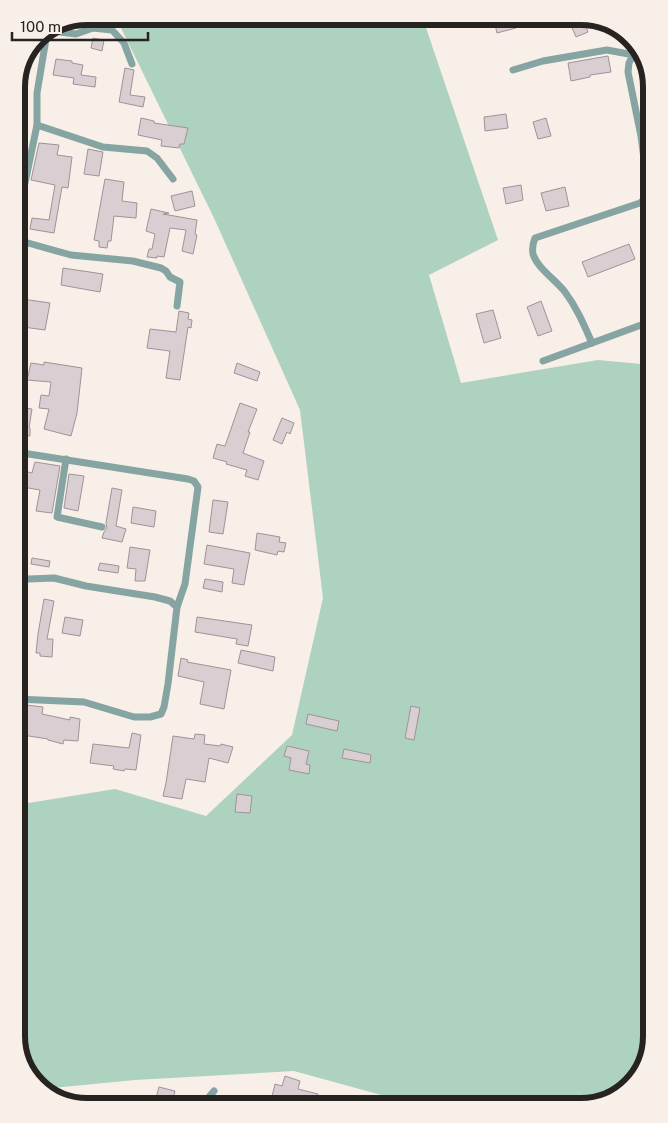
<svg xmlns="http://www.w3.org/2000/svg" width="668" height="1123" viewBox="0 0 668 1123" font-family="'Public Sans',sans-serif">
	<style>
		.green { fill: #add2bf }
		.building { fill: #d9cfd2; stroke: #9e9498 }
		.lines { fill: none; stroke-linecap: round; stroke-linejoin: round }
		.minor { stroke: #86a4a2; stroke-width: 7 }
		.rim { fill: none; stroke: #262321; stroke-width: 6 }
	</style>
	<rect width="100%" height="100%" fill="#f8efe9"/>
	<polygon class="green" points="100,16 422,16 498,240 429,275 461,383 598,360 652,365 652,1036 640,1075 612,1100 581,1107 425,1107 294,1071 135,1080 42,1089 23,1067 16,1036 16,805 115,789 206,816 292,735 323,598 300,410 214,218 119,24"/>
	<g class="building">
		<polygon points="493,16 514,16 516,28 497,33"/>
		<polygon points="567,16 582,16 588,32 576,37"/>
		<polygon points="93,38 104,40 102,51 91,48"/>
		<polygon points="608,56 611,72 590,75 590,77 571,81 568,63"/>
		<polygon points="56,59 72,61 72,63 83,65 81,75 96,77 95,87 73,84 74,78 53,75"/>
		<polygon points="125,68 134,70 130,95 145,97 143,107 119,102"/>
		<polygon points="506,114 508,128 485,131 484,117"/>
		<polygon points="141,118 154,121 154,123 188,128 184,144 180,144 179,148 161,146 162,140 138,135"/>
		<polygon points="546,118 551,136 538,139 533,122"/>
		<polygon points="39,143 59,145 57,155 72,157 68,188 62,187 54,233 30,229 32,218 49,220 55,185 31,180"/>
		<polygon points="88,149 103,152 99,176 84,174"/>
		<polygon points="105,179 124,182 122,201 137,203 136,218 114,216 111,241 108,241 107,248 99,247 99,241 94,240"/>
		<polygon points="521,185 523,200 506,204 503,188"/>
		<polygon points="565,187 569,206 546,211 541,193"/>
		<polygon points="192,191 195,206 175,211 171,196"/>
		<polygon points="151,209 169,213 163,214 197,220 195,234 197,235 193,254 182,251 186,230 170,228 164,257 157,256 157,258 147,257 149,249 152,249 155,234 146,231"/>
		<polygon points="629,244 635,259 588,277 582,262"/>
		<polygon points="652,257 652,290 651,290 640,261"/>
		<polygon points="63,268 103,274 100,292 61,285"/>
		<polygon points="16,298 50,303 45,330 16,326"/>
		<polygon points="541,301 552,331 538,336 527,307"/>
		<polygon points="493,310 501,338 484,343 476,314"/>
		<polygon points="179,311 189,313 188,319 192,320 191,328 188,327 180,380 166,378 170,351 147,348 150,329 176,332"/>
		<polygon points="44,362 82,368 77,413 71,436 44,429 49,409 39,408 41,395 49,396 51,382 27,380 31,363 44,365"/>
		<polygon points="237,363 260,372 257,381 234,373"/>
		<polygon points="16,384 25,386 19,407 32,409 29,428 30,428 30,436 21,435 22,421 16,420"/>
		<polygon points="240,403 257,409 248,432 250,432 243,453 264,461 258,480 245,476 247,470 226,464 227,462 213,458 217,444 225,446"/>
		<polygon points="282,418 294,423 290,434 287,432 282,444 273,440"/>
		<polygon points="35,462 60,466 52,513 36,511 40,490 17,486 20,470 32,473"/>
		<polygon points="69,474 84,476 78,511 64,508"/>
		<polygon points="112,488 122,490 116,526 126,529 122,542 102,538 104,532 107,528 106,523"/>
		<polygon points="213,500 228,502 223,534 209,532"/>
		<polygon points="133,507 156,511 154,527 131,523"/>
		<polygon points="257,533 280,537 279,542 286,543 284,552 278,551 277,555 255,550"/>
		<polygon points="207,545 250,553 244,585 232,583 234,569 204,564"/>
		<polygon points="130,547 150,550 145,581 135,581 136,569 127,568"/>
		<polygon points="32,558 50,561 49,567 31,564"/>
		<polygon points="100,563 119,566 118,573 98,570"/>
		<polygon points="205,579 223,582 222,592 203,588"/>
		<polygon points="44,599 54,601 47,639 53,639 52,657 40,656 40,653 36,653 38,634"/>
		<polygon points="65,617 83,620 80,636 62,633"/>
		<polygon points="197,617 252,625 248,646 236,644 237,639 195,632"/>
		<polygon points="241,650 275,657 273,671 238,663"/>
		<polygon points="181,658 188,660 187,662 231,670 224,709 200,704 204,682 178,676"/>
		<polygon points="26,705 43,707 42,714 70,720 70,717 80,719 78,741 64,740 63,744 48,740 48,739 16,734 16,718 24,718"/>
		<polygon points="411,706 420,708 414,740 405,738"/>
		<polygon points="308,714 339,721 337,731 306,724"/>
		<polygon points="132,733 141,735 136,770 125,769 124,771 113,769 114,766 90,763 93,744 129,748"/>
		<polygon points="195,734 205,735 204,744 220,746 221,744 233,747 228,763 209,758 205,782 186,779 182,799 163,796 166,783 173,736 194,739"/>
		<polygon points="287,746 309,751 306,764 310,765 309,774 289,770 291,758 284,756"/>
		<polygon points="344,749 371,755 370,763 342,758"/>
		<polygon points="237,794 252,796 250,813 235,812"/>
		<polygon points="285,1076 300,1081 298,1089 318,1094 315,1107 293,1107 271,1101 275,1084 282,1086"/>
		<polygon points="159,1087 175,1091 172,1103 156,1098"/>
		<polygon points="65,1098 90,1100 89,1107 82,1107 64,1100"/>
	</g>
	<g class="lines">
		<g class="minor">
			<polyline points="52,31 76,34 93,28 112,30 124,43 132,64"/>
			<polyline points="513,70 543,61 607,50 645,57"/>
			<polyline points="37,125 103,147 147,151 157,158 173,179"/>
			<polyline points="16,194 25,183 37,125 37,93 47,33"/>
			<polyline points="16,243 28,243 71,255 133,261 161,268 166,271 170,277 180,282 177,306"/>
			<path d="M 592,343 C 584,325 577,308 565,292 C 556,280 537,268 533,254 C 532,249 533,243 535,238 L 640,203 L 646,198 L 648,189 L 641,136 L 628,72 L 629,63 L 633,55"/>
			<polyline points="543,361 652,321"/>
			<polyline points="16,452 188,479 194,481 198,487 185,584 177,607"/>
			<polyline points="66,459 57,517 102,527"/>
			<polyline points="16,699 84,702 134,717 150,717 161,714 164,707 168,684 177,607 170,601 155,597 86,586 54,578 29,579 16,578"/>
			<polyline points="205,1107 208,1098 214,1091"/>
		</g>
	</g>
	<path d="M0 0H668V1123H0ZM87 25H581A62 62 0 0 1 643 87V1036A62 62 0 0 1 581 1098H87A62 62 0 0 1 25 1036V87A62 62 0 0 1 87 25Z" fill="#f8efe9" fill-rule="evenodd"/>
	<path class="rim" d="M87 25H581A62 62 0 0 1 643 87V1036A62 62 0 0 1 581 1098H87A62 62 0 0 1 25 1036V87A62 62 0 0 1 87 25Z"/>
	<path d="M12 32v8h136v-8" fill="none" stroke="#262321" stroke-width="2.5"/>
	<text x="20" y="32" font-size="15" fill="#262321" stroke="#f8efe9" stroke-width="4" paint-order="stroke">100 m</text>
</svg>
